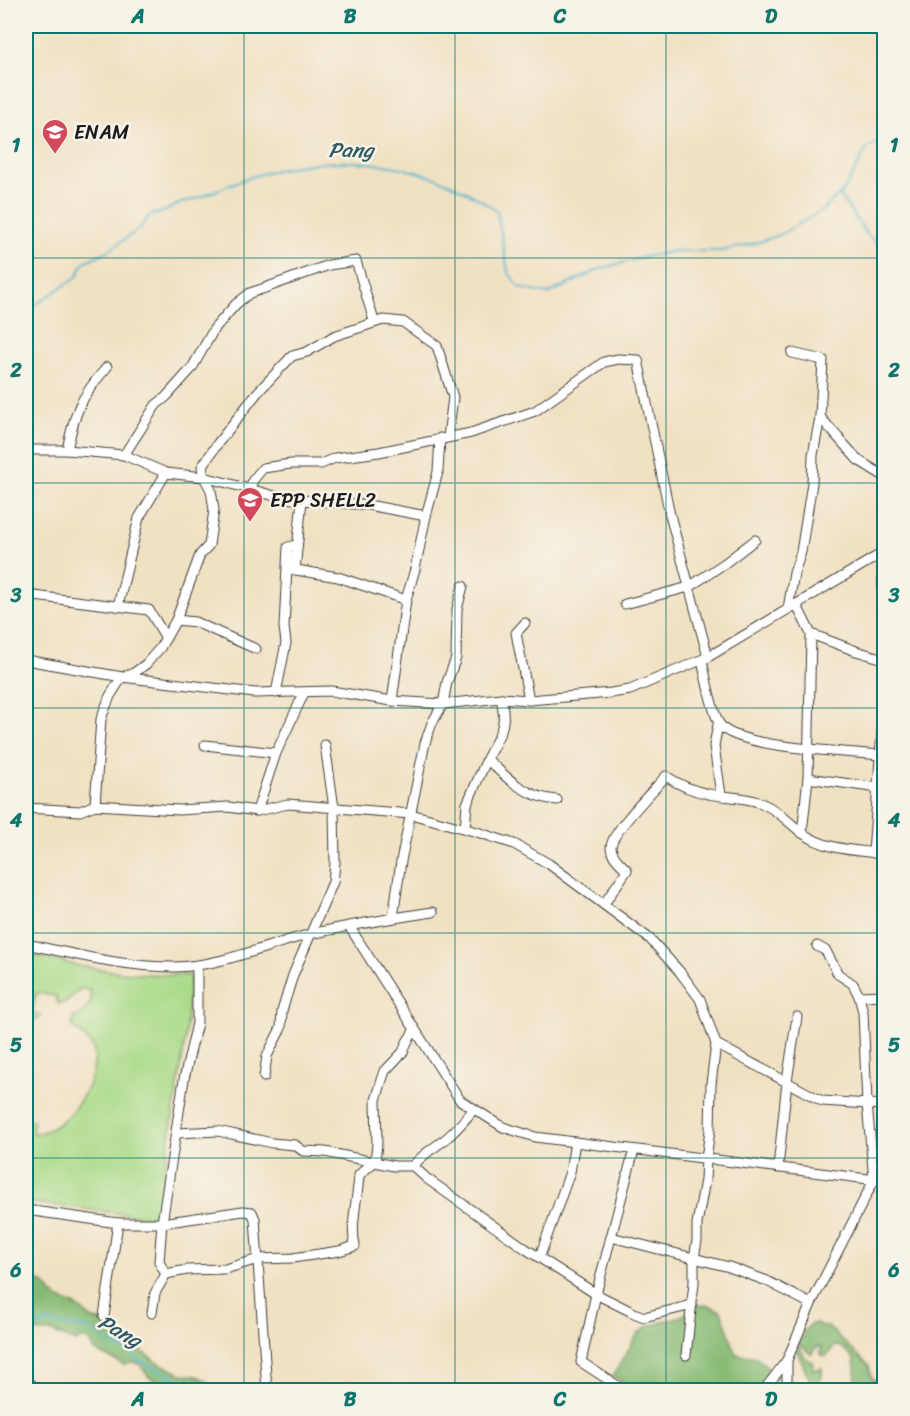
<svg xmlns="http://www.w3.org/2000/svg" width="910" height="1416" viewBox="0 0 910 1416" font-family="Sriracha,sans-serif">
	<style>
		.green { fill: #aadb89; stroke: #637c52; stroke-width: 1.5 }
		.forest { fill: #87bb75; stroke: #526c48; stroke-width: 1.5 }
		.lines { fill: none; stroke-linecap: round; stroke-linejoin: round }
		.stream { stroke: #50b5ce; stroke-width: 2 }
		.minor-casing { stroke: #3c3a35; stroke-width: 11 }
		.minor { stroke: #fff; stroke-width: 9 }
		.grid { fill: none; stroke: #0f766e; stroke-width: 1.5; stroke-opacity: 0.55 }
		.labels { text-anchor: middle; stroke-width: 5; stroke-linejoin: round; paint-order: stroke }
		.poi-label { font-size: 20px; fill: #1c1c1c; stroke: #f7f3e8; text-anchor: start }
		.water-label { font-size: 21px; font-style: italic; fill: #315963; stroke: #f7f3e8 }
		.neatline { fill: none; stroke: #0f766e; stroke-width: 2 }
		.grid-label { font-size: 20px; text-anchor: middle; font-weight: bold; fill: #0f766e }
	</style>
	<rect width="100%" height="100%" fill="#f7f3e8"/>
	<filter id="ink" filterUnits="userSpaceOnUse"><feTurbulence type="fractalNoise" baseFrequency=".0167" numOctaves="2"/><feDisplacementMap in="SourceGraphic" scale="12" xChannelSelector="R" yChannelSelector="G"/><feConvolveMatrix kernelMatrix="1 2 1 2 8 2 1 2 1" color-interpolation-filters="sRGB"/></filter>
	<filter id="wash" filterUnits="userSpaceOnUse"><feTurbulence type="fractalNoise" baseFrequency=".008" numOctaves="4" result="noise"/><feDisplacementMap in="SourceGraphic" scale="24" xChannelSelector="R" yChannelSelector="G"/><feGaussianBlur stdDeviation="1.35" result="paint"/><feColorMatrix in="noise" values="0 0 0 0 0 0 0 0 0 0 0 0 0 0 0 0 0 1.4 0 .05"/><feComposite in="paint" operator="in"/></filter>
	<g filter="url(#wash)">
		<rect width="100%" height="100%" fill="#f1e1c3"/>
		<path class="green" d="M 28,954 C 86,969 131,976 190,975 L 185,1041 L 157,1218 L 26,1202 L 26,1119 L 34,1120 L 32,1133 C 64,1136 103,1079 93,1048 C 89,1038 77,1033 72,1025 L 74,1016 L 82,1014 L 91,1002 L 90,990 L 80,989 L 67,1002 L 58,1004 L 56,996 L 36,993 L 32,1013 L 42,1015 L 38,1020 L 26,1018 L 26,961 Z"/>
		<g class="forest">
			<path d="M 38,1281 L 45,1284 L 52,1293 L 59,1299 L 78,1307 L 91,1318 L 104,1323 L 157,1362 L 181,1374 L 197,1376 L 206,1380 L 213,1390 L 178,1390 C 173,1381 161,1384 152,1379 C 145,1375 144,1368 139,1364 C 134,1361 129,1363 124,1365 L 97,1352 L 93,1349 C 90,1338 86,1336 76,1342 L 52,1332 L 26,1331 L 26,1293 Z"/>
			<polygon points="708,1305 721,1311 736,1354 757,1357 769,1369 766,1382 759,1390 636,1390 613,1376 637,1335 649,1326 682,1316 696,1306"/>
			<path d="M 814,1323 L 828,1327 L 869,1366 L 872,1378 L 879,1382 L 878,1390 L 857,1390 L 854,1359 L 842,1347 L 835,1346 L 826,1356 L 823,1356 L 820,1352 L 822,1348 L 818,1346 L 811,1354 L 799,1344 C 804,1335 804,1327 814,1323 Z"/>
			<polygon points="798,1346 806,1358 814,1363 812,1370 822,1368 822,1378 819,1380 825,1387 829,1387 831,1390 815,1390 795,1348"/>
		</g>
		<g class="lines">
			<g class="stream">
				<path d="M 839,195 C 852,210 866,240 884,248"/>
				<path d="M 26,314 L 35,305 L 77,277 L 84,262 L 110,250 L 141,227 L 150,215 C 162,214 169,209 179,204 C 186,201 194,200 201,197 C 211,193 221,188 231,184 C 321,150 417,153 497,211 L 508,272 L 520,288 L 548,294 L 600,269 L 644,257 L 676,251 L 722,251 L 756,243 L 779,235 L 823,210 L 845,189 L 867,148 L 884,140"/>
				<polyline points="26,1326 42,1325 48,1322 89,1329 101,1336 108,1343 132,1353 137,1360 176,1378 193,1390"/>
			</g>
		</g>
	</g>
	<g filter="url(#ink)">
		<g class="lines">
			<g class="minor-casing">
				<g id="minor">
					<polyline points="820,417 858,460 884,476"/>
					<polyline points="26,450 67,450 124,455 166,473 204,477 250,489 253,480 263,468 291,464 321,464 335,458 379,452 471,433 535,411 604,362 618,359 638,360 670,515 708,657"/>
					<path d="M 67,450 C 75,410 81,397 107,367"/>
					<polyline points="124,455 156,405 166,397 192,368 214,329 236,304 250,293 265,288 329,265 356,261 374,321"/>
					<polyline points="250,489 278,497 302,500"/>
					<polyline points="882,553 884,637"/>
					<polyline points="290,569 338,577 406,600"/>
					<polyline points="295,570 302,500 368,505 426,516 438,472 440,438"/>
					<polyline points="26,595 149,610 166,638"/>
					<polyline points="625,604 689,587 725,563 755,540"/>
					<polyline points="796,604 811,634 808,778 802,833"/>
					<polyline points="118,606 139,518 166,473"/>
					<polyline points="788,609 794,573 801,552 812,483 813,455 820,417 823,360 792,353"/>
					<polyline points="176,620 195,622 256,649"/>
					<polyline points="525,623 516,633 529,700"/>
					<polyline points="811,634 856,651 884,659"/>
					<polyline points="26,660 122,677 255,693 331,691 392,701 443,704 501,698 529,700 611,693 630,690 708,657 884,552"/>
					<path d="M 702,660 C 705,674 713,717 721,726 C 739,748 849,752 882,755"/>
					<polyline points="276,693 286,643 284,627 288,547 297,545"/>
					<path d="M 501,698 C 508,728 499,733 487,759 C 507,779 528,798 557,800"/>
					<polyline points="392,701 406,600 415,569 426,516"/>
					<polyline points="718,724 714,746 721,795"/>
					<polyline points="205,745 276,753"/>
					<polyline points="808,778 878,788"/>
					<polyline points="95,805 101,719 110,696 122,677 134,673 146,664 160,648 176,620 200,555 209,545 214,510 211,490 204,477 202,467 218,443 257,393 292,356 307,352 334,336 383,320 403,322 437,346 453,397 448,437"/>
					<polyline points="26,808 80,811 95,805 179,810 228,807 257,811 288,804 411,814 477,832 514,844 549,864 650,939 680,972 700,999 716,1044 711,1084 710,1130 706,1159 705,1180 697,1224 697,1241 694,1258 694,1283 686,1355"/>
					<polyline points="257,811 276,753 304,693"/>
					<polyline points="465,828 467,804 487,759"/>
					<polyline points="873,853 884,705"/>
					<path d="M 604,904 L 627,870 C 621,864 611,856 611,847 C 611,832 655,789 666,776 C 679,785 693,791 709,794 C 726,798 746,796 763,804 C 778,810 788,822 801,832 C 825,850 855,850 884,854"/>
					<polyline points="393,918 401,861 425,743 432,723 443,704 447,682 456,658 457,609 463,586"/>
					<polyline points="349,926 460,1100 503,1127 535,1137 884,1181"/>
					<path d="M 26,944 C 74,954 124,967 174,967 C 222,966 266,945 311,934 C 351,925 392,918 433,912"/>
					<polyline points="859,996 884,995"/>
					<polyline points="716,1044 822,1101 884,1105"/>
					<polyline points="264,1077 267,1056 281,1028 282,1011 293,975 333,882 335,863 334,808 325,745"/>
					<polyline points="177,1133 218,1131 272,1143 295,1145 303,1151 325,1152 394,1166 413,1166 426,1178 526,1249 596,1294 634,1313 644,1317 692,1305"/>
					<path d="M 413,1166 C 422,1155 432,1149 443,1141 C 455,1132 464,1121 474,1109"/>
					<polyline points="778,1168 787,1081 797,1017"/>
					<polyline points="26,1210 118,1223 162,1223 243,1211 252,1212 255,1219 267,1390"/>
					<polyline points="611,1237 729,1267 767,1281 811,1304"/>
					<polyline points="540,1256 570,1172 575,1142"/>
					<path d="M 166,1274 L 187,1270 L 225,1269 L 258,1259 L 293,1258 L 339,1251 L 355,1246 C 350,1225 358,1197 359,1175 L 375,1161 L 377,1144 L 376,1100 L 382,1080 L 385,1071 L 403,1052 L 407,1042 L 414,1031"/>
					<polyline points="166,1274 159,1262 162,1223 184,1079 197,1023 197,965"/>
					<polyline points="152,1313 155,1293 166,1274"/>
					<polyline points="104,1316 118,1223"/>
					<polyline points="787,1360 787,1390"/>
					<polyline points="26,1380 39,1390"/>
					<polyline points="624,1390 581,1362 596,1294 634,1150"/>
					<polyline points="764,1390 787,1360 811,1304 874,1180 867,1104 863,1012 859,996 853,984 838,974 826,951 817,946"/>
				</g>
			</g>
			<use href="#minor" class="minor"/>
		</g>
	</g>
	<path class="grid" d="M 244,26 L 244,1390M 455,26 L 455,1390M 666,26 L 666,1390M 26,258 L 884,258M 26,483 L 884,483M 26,708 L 884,708M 26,933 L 884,933M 26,1158 L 884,1158"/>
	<defs>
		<g id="university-pin" transform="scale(1.35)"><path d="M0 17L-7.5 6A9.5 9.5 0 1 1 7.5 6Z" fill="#d1495b" stroke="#f7f3e8"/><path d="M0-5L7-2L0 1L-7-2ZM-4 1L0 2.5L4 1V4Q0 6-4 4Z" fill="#fff"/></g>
		<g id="school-pin" transform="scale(1.35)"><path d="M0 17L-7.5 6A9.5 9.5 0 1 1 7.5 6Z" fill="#d1495b" stroke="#f7f3e8"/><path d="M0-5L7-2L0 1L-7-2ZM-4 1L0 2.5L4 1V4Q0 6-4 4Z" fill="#fff"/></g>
	</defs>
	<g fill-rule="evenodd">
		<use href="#university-pin" x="55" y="132"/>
		<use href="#school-pin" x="250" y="500"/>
	</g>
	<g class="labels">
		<g class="poi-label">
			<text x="74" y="139">ENAM</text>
			<text x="270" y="507">EPP SHELL2</text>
		</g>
		<g class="water-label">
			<text x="351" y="157">Pang</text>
			<text transform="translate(120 1331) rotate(29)" y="7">Pang</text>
		</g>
	</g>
	<rect width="910" height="1416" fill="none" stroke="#f7f3e8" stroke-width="66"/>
	<rect x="33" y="33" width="844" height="1350" class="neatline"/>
	<g class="grid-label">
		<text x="138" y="23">A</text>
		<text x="350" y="23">B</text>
		<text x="560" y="23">C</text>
		<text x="771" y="23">D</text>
		<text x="16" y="152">1</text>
		<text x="894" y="152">1</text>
		<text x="16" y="377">2</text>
		<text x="894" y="377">2</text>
		<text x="16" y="602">3</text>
		<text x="894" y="602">3</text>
		<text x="16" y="827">4</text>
		<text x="894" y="827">4</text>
		<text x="16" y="1052">5</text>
		<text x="894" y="1052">5</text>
		<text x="16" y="1277">6</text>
		<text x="894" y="1277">6</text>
		<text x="138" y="1406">A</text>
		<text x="350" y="1406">B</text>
		<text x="560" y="1406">C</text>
		<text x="771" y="1406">D</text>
	</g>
</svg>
